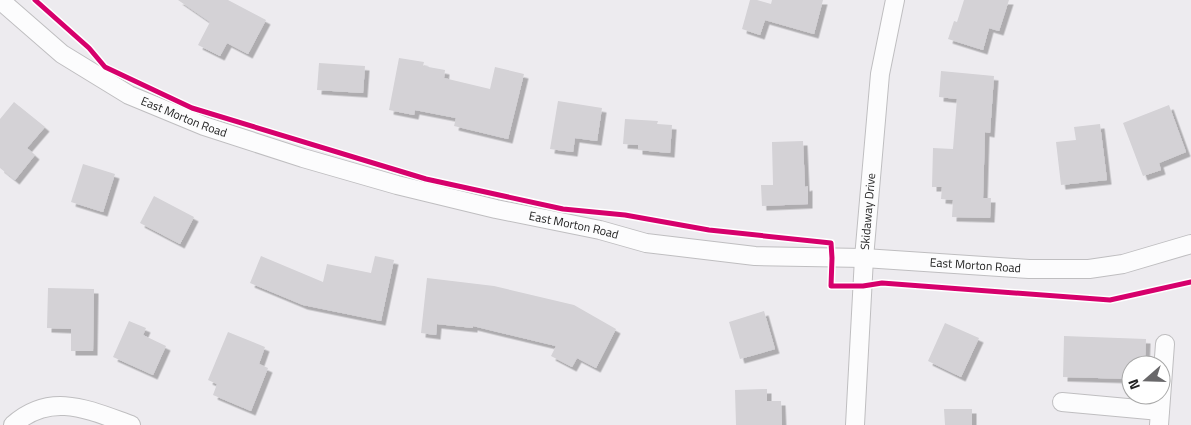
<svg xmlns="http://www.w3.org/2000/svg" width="1191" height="425" viewBox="0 0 1191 425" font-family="'Titillium Web',sans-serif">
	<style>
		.building { fill: #d4d2d6; filter: url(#shadow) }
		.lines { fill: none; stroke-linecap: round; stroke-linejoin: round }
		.street-casing { stroke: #bfbec0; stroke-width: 20 }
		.street { stroke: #fcfcfd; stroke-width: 18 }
		.cycleway-casing { stroke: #fff; stroke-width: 8 }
		.cycleway { stroke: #d6006c; stroke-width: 5 }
		.labels { text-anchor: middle; stroke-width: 5; stroke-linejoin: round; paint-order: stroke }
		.street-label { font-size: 12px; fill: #222; stroke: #fff }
	</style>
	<defs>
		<filter id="shadow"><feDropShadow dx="4.5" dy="4.5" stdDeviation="0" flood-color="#0004"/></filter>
	</defs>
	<rect width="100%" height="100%" fill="#edebef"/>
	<g class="building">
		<polygon points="178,0 228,0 266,20 248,54 227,43 220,56 198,45 210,22"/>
		<polygon points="750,0 757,0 771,4 772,0 823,0 814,34 765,20 760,35 742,29"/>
		<polygon points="964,0 1009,0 999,31 989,28 983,50 948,39 954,21 957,22"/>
		<polygon points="399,58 424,62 423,66 445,70 444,78 490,89 495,67 524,74 508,139 454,126 456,118 415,110 414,115 389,110"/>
		<polygon points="319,63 365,66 363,93 317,90"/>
		<polygon points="941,71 994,76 990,133 985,132 983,198 991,198 990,218 952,217 953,200 941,199 942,187 932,187 933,148 953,149 957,99 939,97"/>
		<polygon points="558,101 602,108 597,141 575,138 573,152 550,149"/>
		<polygon points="14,102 45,127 27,148 35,155 15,180 0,168 0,119"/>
		<polygon points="1169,105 1186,152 1159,163 1161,170 1143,176 1123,123"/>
		<polygon points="625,119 658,121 657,124 672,125 670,153 638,150 638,145 623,144"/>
		<polygon points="1100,124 1107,180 1061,185 1056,142 1076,140 1074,127"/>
		<polygon points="803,141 805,187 808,186 808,204 762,206 761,185 773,185 772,142"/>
		<polygon points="83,164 115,174 103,212 71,202"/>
		<polygon points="154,196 194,217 180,244 140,223"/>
		<polygon points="261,256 323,282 327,264 371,273 375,256 394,260 381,321 303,305 250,283"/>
		<polygon points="427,278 494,286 574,305 616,329 596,368 577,358 572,367 551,356 556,346 473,326 473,328 437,324 436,335 421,333"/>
		<polygon points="48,288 94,289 93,351 71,351 71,329 47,328"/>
		<polygon points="764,311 775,349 740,359 729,322"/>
		<polygon points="129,321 146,328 143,335 166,346 153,375 113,357"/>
		<polygon points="945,323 979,338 961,377 928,361"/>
		<polygon points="228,332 265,347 259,364 268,368 251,411 213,395 217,384 208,380"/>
		<polygon points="1064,336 1146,339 1145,365 1131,365 1131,379 1063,377"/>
		<polygon points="767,389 767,401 781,401 782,425 736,425 735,390"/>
		<polygon points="944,409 972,409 972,425 945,425"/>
	</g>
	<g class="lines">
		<g class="street-casing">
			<g id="street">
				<path id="s1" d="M 0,0 L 62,54 L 129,95 L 204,126 L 303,158 L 397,185 L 496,209 L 600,230 L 646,243 L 755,256 L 864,258 L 1029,269 L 1089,269 L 1123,264 L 1191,244"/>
				<polyline points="1062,402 1160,411"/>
				<path d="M 13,425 C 51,391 89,410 131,425"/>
				<path id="s2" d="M 855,425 L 864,258 L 880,74 L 895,0"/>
				<polyline points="1159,425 1165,344"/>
			</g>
		</g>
		<use href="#street" class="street"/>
		<g class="cycleway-casing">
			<polyline id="cycleway" points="35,0 89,48 105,67 192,108 426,179 563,209 625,215 709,230 831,243 832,258 831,286 863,286 882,283 1110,300 1191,282"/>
		</g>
		<use href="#cycleway" class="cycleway"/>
	</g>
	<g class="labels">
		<g class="street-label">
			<text dy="4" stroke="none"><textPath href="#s1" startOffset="220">East Morton Road</textPath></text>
			<text dy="4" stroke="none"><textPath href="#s2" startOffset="214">Skidaway Drive</textPath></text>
			<text dy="4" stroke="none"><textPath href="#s1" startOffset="625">East Morton Road</textPath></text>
			<text dy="4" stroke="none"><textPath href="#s1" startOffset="1030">East Morton Road</textPath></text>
		</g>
	</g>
	<g transform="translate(1146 380) rotate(250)"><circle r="24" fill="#ffffff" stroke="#a7a7a7"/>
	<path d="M0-4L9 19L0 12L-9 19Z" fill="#69686a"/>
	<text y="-8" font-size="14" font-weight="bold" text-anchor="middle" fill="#222222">N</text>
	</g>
</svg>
